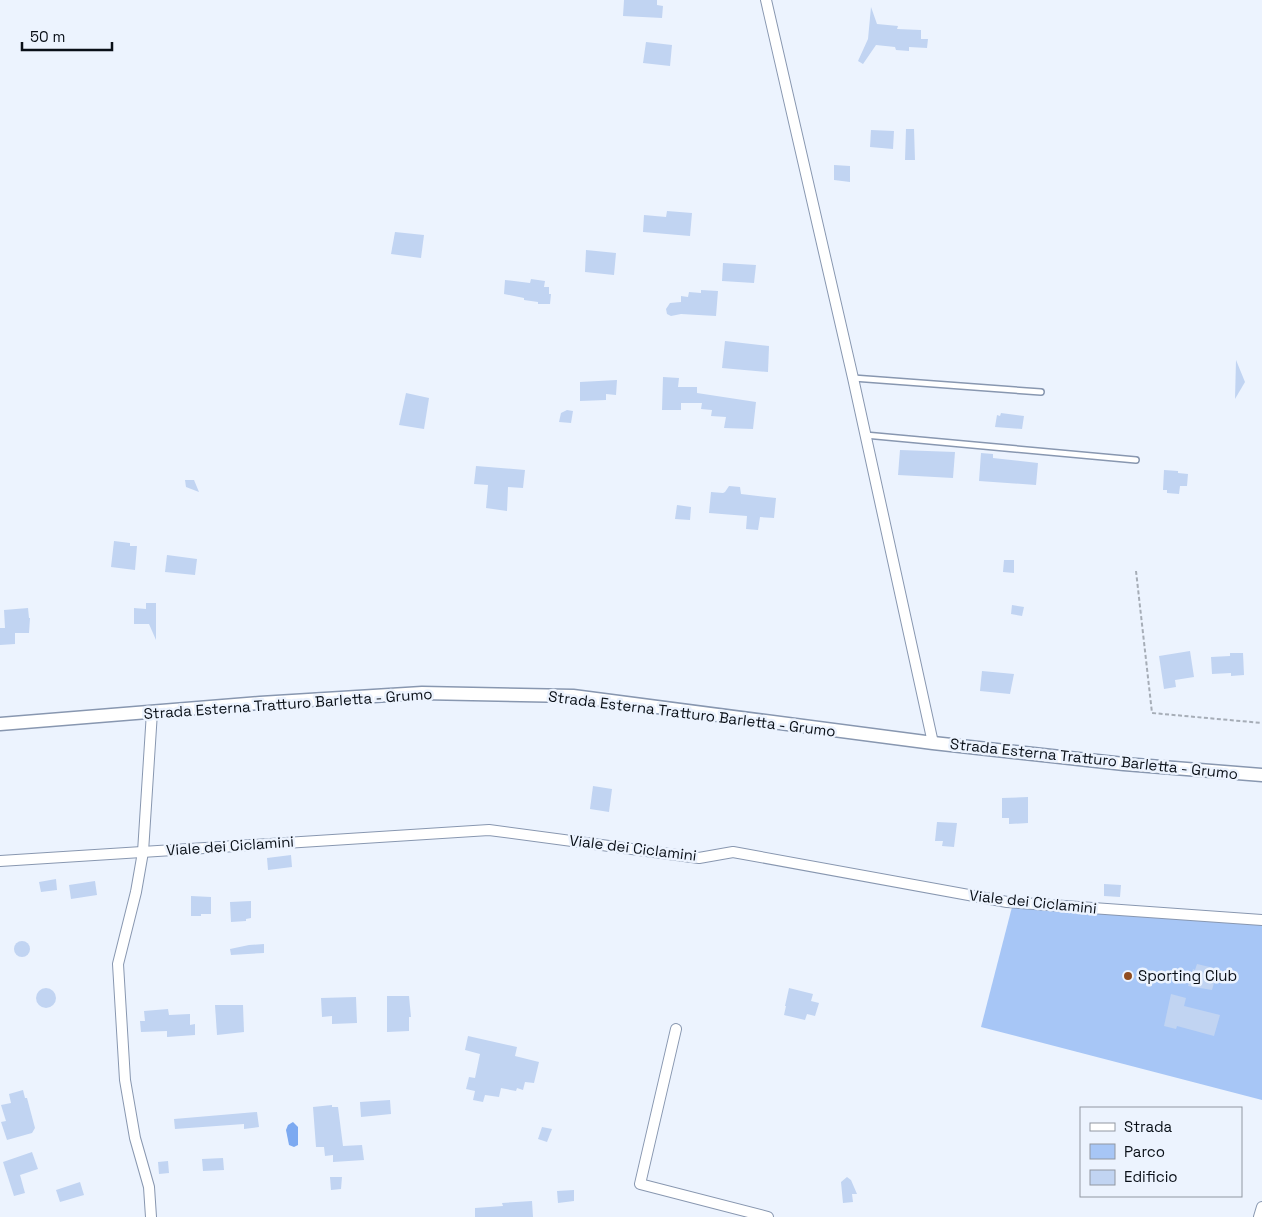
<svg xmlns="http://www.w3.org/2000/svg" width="1262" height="1217" viewBox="0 0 1262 1217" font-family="'Space Grotesk',sans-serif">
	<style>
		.green { fill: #a7c6f6 }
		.water { fill: #7ca9f1 }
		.building { fill: #c1d4f2 }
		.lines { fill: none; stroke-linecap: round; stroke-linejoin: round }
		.service-casing { stroke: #8897b0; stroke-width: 8 }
		.minor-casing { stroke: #8897b0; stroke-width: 12 }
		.tertiary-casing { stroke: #8897b0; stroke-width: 15 }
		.path { stroke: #a6adb7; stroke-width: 2; stroke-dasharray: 4 2.5; stroke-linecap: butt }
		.service { stroke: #fff; stroke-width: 5 }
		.minor { stroke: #fff; stroke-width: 10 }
		.tertiary { stroke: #fff; stroke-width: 12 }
		.poi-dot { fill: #904c21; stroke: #ecf3fe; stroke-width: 2 }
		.labels { text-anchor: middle; stroke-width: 5; stroke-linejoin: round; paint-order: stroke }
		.street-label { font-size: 15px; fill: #090f17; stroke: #ecf3fe }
		.poi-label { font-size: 15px; fill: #090f17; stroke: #ecf3fe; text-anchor: start }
	</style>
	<rect width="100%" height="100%" fill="#ecf3fe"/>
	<polygon class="green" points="1012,907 1262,925 1262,1100 981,1027"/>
	<polygon class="water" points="293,1122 298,1127 298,1145 294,1147 289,1145 286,1130 288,1125"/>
	<g class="building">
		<polygon points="624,0 657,0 657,5 663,6 662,18 623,16"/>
		<polygon points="871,7 877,24 898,26 897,29 921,30 921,39 928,39 927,48 909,47 909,51 896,50 895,47 876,45 863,64 858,61 868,39"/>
		<polygon points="646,42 672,45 670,66 643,63"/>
		<polygon points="906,129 914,129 915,160 905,160"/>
		<polygon points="871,130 894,131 893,149 870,147"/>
		<polygon points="834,165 850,166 850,182 834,180"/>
		<polygon points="667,211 692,213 690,236 643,232 644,215 666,217"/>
		<polygon points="395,232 424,235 421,258 391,254"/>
		<polygon points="586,250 616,253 614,275 585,272"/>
		<polygon points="723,263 756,265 754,283 722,281"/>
		<polygon points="531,279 545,281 544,287 549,287 549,294 551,294 550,304 538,304 538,302 524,300 524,298 504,294 505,280 530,283"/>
		<polygon points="701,290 718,291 716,316 681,314 671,316 667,314 666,309 670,303 681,302 681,296 688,297 689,292 701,293"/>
		<polygon points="725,341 769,346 768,372 722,368"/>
		<polygon points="1236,360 1245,382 1235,399"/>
		<polygon points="663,377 679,378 678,387 697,387 697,393 756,402 753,429 724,428 726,417 711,416 712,410 701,409 702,403 681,403 681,410 662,410"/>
		<polygon points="617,380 616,395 606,394 606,400 580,401 580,382"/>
		<polygon points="406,393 429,398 424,429 399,425"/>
		<polygon points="567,410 573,411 571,423 559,422 561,413"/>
		<polygon points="1001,413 1024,416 1022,429 995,427 997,415 1000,416"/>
		<polygon points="900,450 955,452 953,478 898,475"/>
		<polygon points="981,453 993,454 993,458 1038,463 1036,485 979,481"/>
		<polygon points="476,466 525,470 523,488 508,487 507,511 486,508 488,485 474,484"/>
		<polygon points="1164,470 1178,471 1178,473 1188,474 1187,486 1180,486 1179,494 1167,493 1167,490 1163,490"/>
		<polygon points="185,480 194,480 199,492 186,487"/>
		<polygon points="729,486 740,487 741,494 776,498 774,518 760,517 758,530 746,529 747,516 709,513 711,492 723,493 725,492"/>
		<polygon points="677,505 691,507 690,520 675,519"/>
		<polygon points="114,541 130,543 130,546 137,546 135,570 111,567"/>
		<polygon points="167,555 197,559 195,575 165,572"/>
		<polygon points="1004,560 1014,560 1014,573 1003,572"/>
		<polygon points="146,603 156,603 156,640 149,624 134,624 134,608 146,609"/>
		<polygon points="1012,605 1024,607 1022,616 1011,614"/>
		<polygon points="28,608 29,618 30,618 29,633 15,633 15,644 0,645 0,628 5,628 4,610"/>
		<polygon points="1190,651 1194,677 1175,680 1176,687 1164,689 1159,656"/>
		<polygon points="1230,653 1243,653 1244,675 1231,676 1231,673 1212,674 1211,657 1230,656"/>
		<polygon points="982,671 1014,674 1010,694 980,691"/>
		<polygon points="593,786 612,789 609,812 590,809"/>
		<polygon points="1028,797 1028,823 1009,824 1009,818 1002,818 1002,798"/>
		<polygon points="937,822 957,823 954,847 942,846 943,841 935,841"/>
		<polygon points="291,855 292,867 268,870 267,858"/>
		<polygon points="56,879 57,890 41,892 39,882"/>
		<polygon points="95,881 97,895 71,899 69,885"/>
		<polygon points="1104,884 1121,885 1120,897 1104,896"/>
		<polygon points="191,896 211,897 211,914 201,914 201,916 191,916"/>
		<polygon points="251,901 251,918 246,919 246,921 231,922 230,902"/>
		<circle cx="22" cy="949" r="8"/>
		<polygon points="264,944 264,953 231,955 230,949 249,945"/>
		<polygon points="1197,964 1218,969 1212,990 1188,986 1193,969 1195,970"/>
		<circle cx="46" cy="998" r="10"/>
		<polygon points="789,988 813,994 811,1001 819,1003 815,1016 807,1014 805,1020 784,1015 786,1006 785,1006"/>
		<polygon points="1171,994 1186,998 1184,1006 1220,1015 1214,1036 1177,1026 1176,1029 1164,1026"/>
		<polygon points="387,996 409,996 411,1017 409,1017 409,1031 387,1032"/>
		<polygon points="356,997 357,1023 332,1024 332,1016 322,1017 321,998"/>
		<polygon points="215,1005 243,1005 244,1032 217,1035"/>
		<polygon points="168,1009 169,1015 190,1014 190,1025 195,1024 195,1035 167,1037 167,1031 141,1032 140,1021 145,1021 144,1011"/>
		<polygon points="468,1036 517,1047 515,1056 539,1062 534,1083 525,1082 523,1090 517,1088 516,1091 501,1088 499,1097 485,1095 483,1102 473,1100 475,1091 466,1089 469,1077 475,1078 480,1054 465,1050"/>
		<polygon points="23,1090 25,1098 27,1098 35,1128 32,1133 7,1140 1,1122 6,1121 1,1105 11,1103 9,1094"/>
		<polygon points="390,1100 391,1114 361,1117 360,1102"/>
		<polygon points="332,1105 332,1107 338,1107 343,1146 362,1145 364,1160 333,1162 333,1155 325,1156 324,1147 316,1147 313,1107"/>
		<polygon points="257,1112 259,1127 244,1129 244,1124 175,1129 174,1119"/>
		<polygon points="542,1127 552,1129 547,1142 538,1139"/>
		<polygon points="32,1152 38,1169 20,1175 25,1193 14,1196 3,1162"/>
		<polygon points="223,1158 224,1170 203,1171 202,1159"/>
		<polygon points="168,1161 169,1173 159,1174 158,1162"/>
		<polygon points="330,1177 342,1177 341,1189 331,1190"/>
		<polygon points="847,1177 851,1180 857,1194 852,1194 853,1202 843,1203 841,1182"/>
		<polygon points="80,1182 84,1195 60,1202 56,1190"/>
		<polygon points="574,1190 574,1201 558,1203 557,1191"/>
		<polygon points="532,1201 533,1217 475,1217 475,1208 503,1206 502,1203"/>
	</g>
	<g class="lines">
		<g class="service-casing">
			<g id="service">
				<polyline points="853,378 1041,392"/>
				<polyline points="865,435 1136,460"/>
			</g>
		</g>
		<g class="minor-casing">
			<g id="minor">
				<polyline points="766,0 853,378 933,743"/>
				<polyline points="0,861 489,830 699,858 733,852 1007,902 1262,920"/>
				<polyline points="676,1029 640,1184 768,1217"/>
				<polyline points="151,1217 149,1187 135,1138 125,1080 118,964 136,892 143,852 152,712"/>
				<polyline points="1259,1217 1262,1207"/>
			</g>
		</g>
		<g class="tertiary-casing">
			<polyline id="tertiary" points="0,724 260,703 422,693 573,696 933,743 1124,764 1262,775"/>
		</g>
		<polyline class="path" points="1136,571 1152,713 1262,723"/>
		<use href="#service" class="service"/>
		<use href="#minor" class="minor"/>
		<use href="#tertiary" class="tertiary"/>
	</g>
	<circle class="poi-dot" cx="1128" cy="976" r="5"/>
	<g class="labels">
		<g class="street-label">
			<text transform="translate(288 704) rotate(-4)" y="5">Strada Esterna Tratturo Barletta - Grumo</text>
			<text transform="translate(692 714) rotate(7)" y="5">Strada Esterna Tratturo Barletta - Grumo</text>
			<text transform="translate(1094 759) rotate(6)" y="5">Strada Esterna Tratturo Barletta - Grumo</text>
			<text transform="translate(230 846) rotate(-4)" y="5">Viale dei Ciclamini</text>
			<text transform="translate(633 848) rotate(7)" y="5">Viale dei Ciclamini</text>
			<text transform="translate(1033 902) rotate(6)" y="5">Viale dei Ciclamini</text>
		</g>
		<g class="poi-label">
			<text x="1138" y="981">Sporting Club</text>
		</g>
	</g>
	<rect x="1080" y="1107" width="162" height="90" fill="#ecf3fe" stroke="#9198a2"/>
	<rect x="1090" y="1123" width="25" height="8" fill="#ffffff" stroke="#9198a2"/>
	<text x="1124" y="1132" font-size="15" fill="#090f17">Strada</text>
	<rect x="1090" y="1144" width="25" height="15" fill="#a7c6f6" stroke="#9198a2"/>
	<text x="1124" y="1157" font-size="15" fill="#090f17">Parco</text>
	<rect x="1090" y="1170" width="25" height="15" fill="#c1d4f2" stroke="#9198a2"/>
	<text x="1124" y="1182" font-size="15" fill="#090f17">Edificio</text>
	<path d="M22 42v8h90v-8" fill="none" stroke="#090f17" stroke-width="2.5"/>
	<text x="30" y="42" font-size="15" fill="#090f17" stroke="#ecf3fe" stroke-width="4" paint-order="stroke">50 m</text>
</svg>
